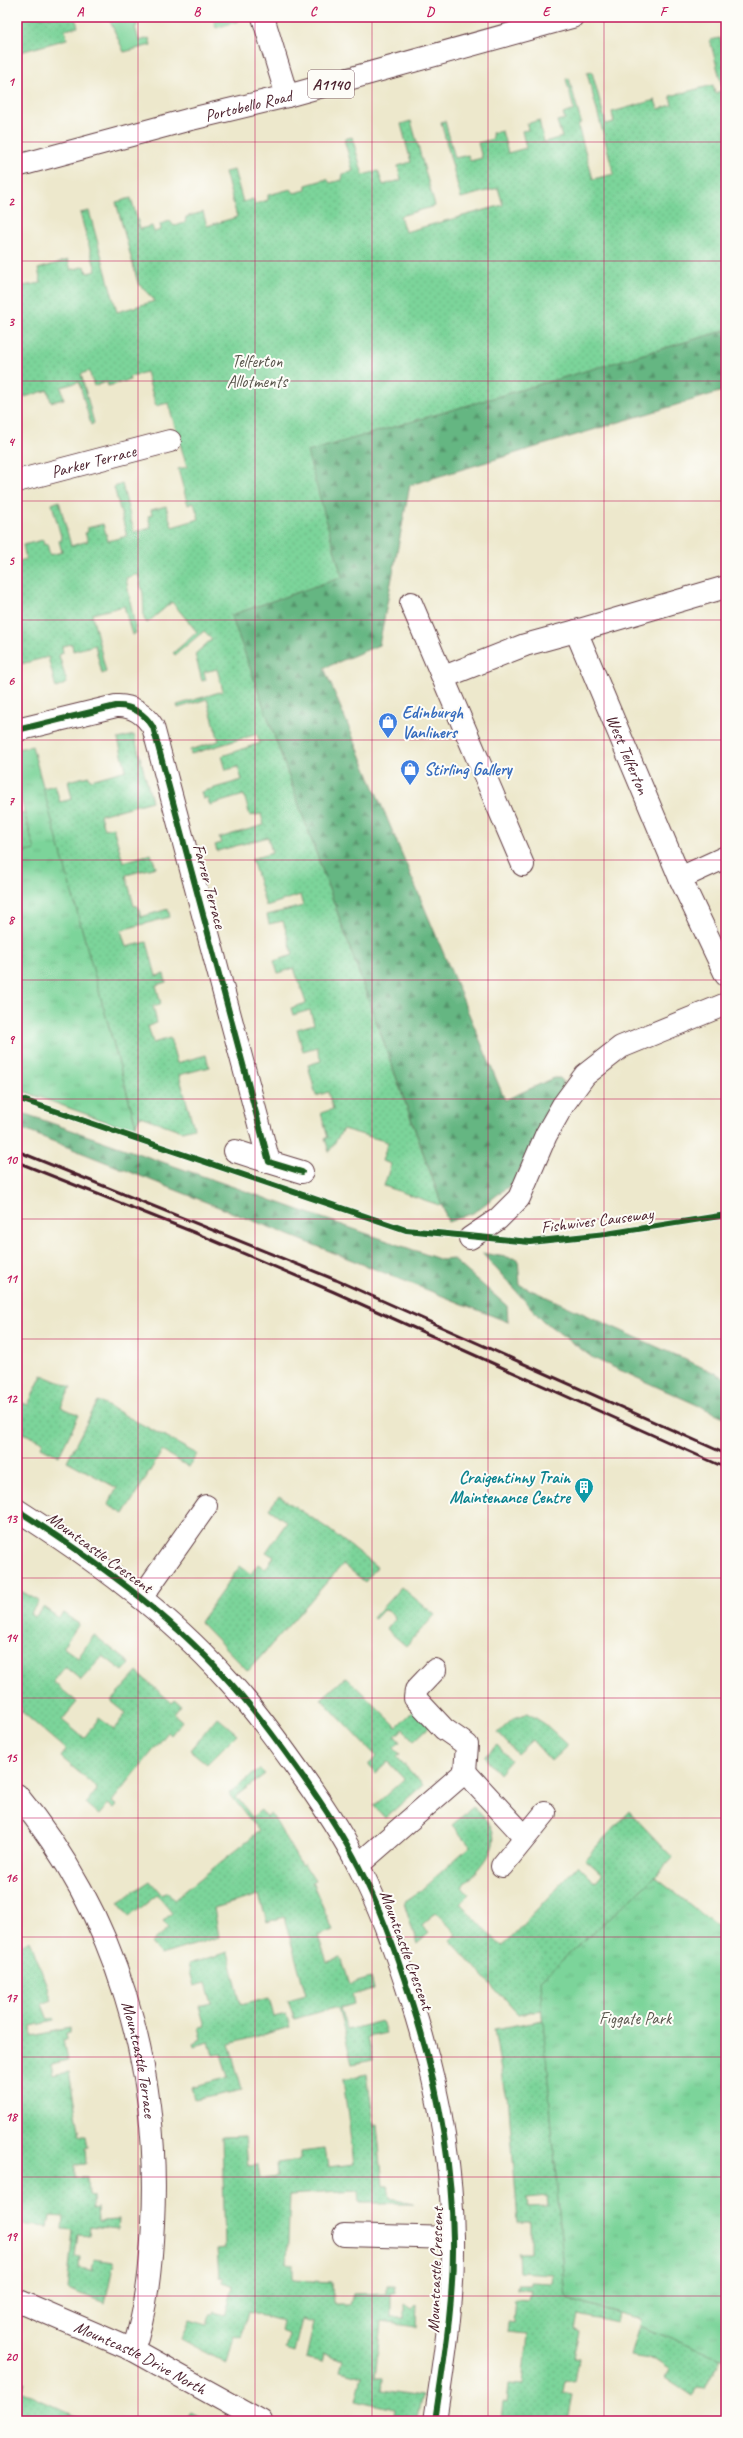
<svg xmlns="http://www.w3.org/2000/svg" width="743" height="2438" viewBox="0 0 743 2438" font-family="Caveat,sans-serif">
	<style>
		.grass { fill: #7cd49a; stroke: #637a62 }
		.forest { fill: url(#forest-firs); stroke: #586a56 }
		.park { fill: url(#park-tufts); stroke: #637a62 }
		.garden { fill: url(#garden-dots); stroke: #637a62; fill-rule: evenodd }
		.lines { fill: none; stroke-linecap: round; stroke-linejoin: round }
		.minor-casing { stroke: #623d43; stroke-width: 24 }
		.tertiary-casing { stroke: #623d43; stroke-width: 24 }
		.primary-casing { stroke: #623d43; stroke-width: 24 }
		.minor { stroke: #fff; stroke-width: 22 }
		.tertiary { stroke: #fff; stroke-width: 22 }
		.primary { stroke: #fff; stroke-width: 22 }
		.rail { stroke: #4a1f2b; stroke-width: 3 }
		.cycleway-casing { stroke: #fdfcf7; stroke-width: 8 }
		.cycleway { stroke: #1b5e20; stroke-width: 6 }
		.grid { fill: none; stroke: #c2185b; stroke-width: 1; stroke-opacity: 0.55 }
		.labels { text-anchor: middle; stroke-width: 4; stroke-linejoin: round; paint-order: stroke }
		.shield { fill: #fdfcf7; stroke: #806168; stroke-width: 1 }
		.shield-label { font-size: 16px; font-weight: bold; fill: #4a1f2b }
		.street-label { font-size: 17px; fill: #4a1f2b; stroke: #fdfcf7 }
		.park-label { font-size: 17px; fill: #59554c; stroke: #fdfcf7 }
		.shop-label { font-size: 17px; font-weight: bold; fill: #366cbe; stroke: #fdfcf7; text-anchor: start }
		.culture-label { font-size: 17px; font-weight: bold; fill: #0d838f; stroke: #fdfcf7; text-anchor: end }
		.neatline { fill: none; stroke: #c2185b; stroke-width: 1.5 }
		.grid-label { font-size: 13px; text-anchor: middle; font-weight: bold; fill: #c2185b }
	</style>
	<defs>
		<pattern id="forest-firs" width="22" height="20" patternUnits="userSpaceOnUse"><rect width="22" height="20" fill="#65b682"/><path d="M5 1l3.5 6h-7zM16 11l3.5 6h-7z" fill="#55936b"/></pattern>
		<pattern id="park-tufts" width="24" height="20" patternUnits="userSpaceOnUse"><rect width="24" height="20" fill="#7cd49a"/><path d="M3 7l-1-3M5 7V3M7 7l1-3M15 17l-1-3M17 17v-4M19 17l1-3" fill="none" stroke="#6db685"/></pattern>
		<pattern id="garden-dots" width="8" height="8" patternUnits="userSpaceOnUse"><rect width="8" height="8" fill="#7cd49a"/><path d="M2 2h.1M6 6h.1" fill="none" stroke="#6db685" stroke-width="1.8" stroke-linecap="round"/></pattern>
	</defs>
	<rect width="100%" height="100%" fill="#fdfcf7"/>
	<filter id="ink" filterUnits="userSpaceOnUse"><feTurbulence type="fractalNoise" baseFrequency=".025" numOctaves="2"/><feDisplacementMap in="SourceGraphic" scale="8" xChannelSelector="R" yChannelSelector="G"/><feConvolveMatrix kernelMatrix="1 2 1 2 8 2 1 2 1" color-interpolation-filters="sRGB"/></filter>
	<filter id="wash" filterUnits="userSpaceOnUse"><feTurbulence type="fractalNoise" baseFrequency=".012" numOctaves="4" result="noise"/><feDisplacementMap in="SourceGraphic" scale="16" xChannelSelector="R" yChannelSelector="G"/><feGaussianBlur stdDeviation="0.9" result="paint"/><feColorMatrix in="noise" values="0 0 0 0 0 0 0 0 0 0 0 0 0 0 0 0 0 1.4 0 .05"/><feComposite in="paint" operator="in"/></filter>
	<g filter="url(#wash)">
		<rect width="100%" height="100%" fill="#ede8cc"/>
		<g class="grass">
			<polygon points="108,17 146,17 136,20 137,26 135,27 139,41 149,38 151,45 124,52"/>
			<polygon points="226,17 238,17 239,21 216,28 214,21"/>
		</g>
		<g class="forest">
			<polygon points="726,330 726,390 410,485 379,645 324,668 505,1100 554,1078 560,1078 563,1081 563,1088 512,1184 473,1213 448,1222 231,615 342,577 306,452"/>
			<polygon points="17,1111 442,1260 453,1259 507,1306 508,1322 17,1127"/>
			<polygon points="482,1253 518,1259 520,1285 726,1378 726,1418 593,1358 542,1320"/>
		</g>
		<g class="park">
			<polygon points="32,746 138,1133 17,1089 17,854 34,849 17,784 17,749"/>
			<polygon points="655,1877 726,1933 726,2361 639,2326 640,2319 566,2298 539,1980"/>
		</g>
		<g class="garden">
			<polygon points="17,17 75,17 78,27 65,30 67,39 17,53"/>
			<polygon points="720,38 726,61 726,330 307,452 342,577 231,615 442,1206 384,1186 391,1164 382,1161 388,1142 343,1129 329,1152 325,1138 328,1138 321,1113 333,1109 328,1092 316,1096 308,1065 321,1061 317,1047 303,1051 297,1029 314,1024 310,1010 293,1015 291,1008 306,1003 294,968 278,973 274,961 293,955 283,921 269,924 267,915 303,906 300,895 266,906 252,859 272,853 268,837 217,851 215,845 221,843 219,838 264,825 261,814 250,816 244,795 210,805 207,798 203,799 201,792 242,780 238,767 226,770 222,756 260,743 257,734 191,754 190,750 219,741 207,699 178,708 177,705 223,691 217,669 204,672 206,680 202,681 195,654 212,639 204,631 175,655 173,653 197,632 172,602 147,623 144,619 143,594 138,574 126,578 136,633 132,635 124,606 92,614 106,672 102,674 95,645 73,651 72,644 62,646 63,653 59,655 67,683 56,688 48,657 17,665 17,562 26,559 23,545 43,540 44,545 47,544 50,555 62,552 59,541 62,540 52,504 59,501 71,546 88,541 85,533 88,532 87,528 103,524 108,541 127,536 114,487 122,484 134,532 151,528 148,516 152,515 151,510 166,506 172,527 199,519 194,503 188,505 178,469 187,467 168,403 156,406 146,372 129,377 130,380 108,386 107,382 94,386 89,371 81,374 94,423 91,425 79,382 61,387 64,399 51,402 48,390 21,398 20,395 17,396 17,287 41,283 38,269 68,260 71,270 85,266 87,273 96,271 80,213 89,211 117,312 155,301 138,283 116,202 131,198 140,229 152,226 154,232 161,230 160,224 170,221 174,226 185,223 186,217 203,212 207,226 237,217 225,172 234,170 243,202 253,199 255,204 268,200 268,195 291,189 294,193 306,190 306,185 327,179 330,183 342,180 343,174 353,171 344,139 352,137 363,175 378,171 383,185 401,180 398,166 411,162 401,124 411,121 435,206 400,216 405,232 503,205 498,188 461,198 441,122 445,121 455,158 468,155 470,161 482,158 478,143 493,139 492,133 502,131 508,153 526,148 522,131 528,130 527,124 539,120 544,142 562,137 557,121 565,119 563,114 574,110 566,79 569,78 581,122 578,126 593,179 614,174 587,73 592,72 606,124 614,122 612,112 655,100 658,109 672,105 670,96 713,85 715,93 723,90 710,40"/>
			<polygon points="134,735 152,801 100,815 104,829 113,827 123,862 151,854 156,867 126,875 134,906 138,906 141,917 168,909 170,917 121,930 126,947 147,942 156,976 164,974 166,982 156,985 161,1004 153,1006 157,1023 148,1026 153,1043 170,1038 177,1063 206,1055 209,1067 179,1075 194,1128 182,1131 140,1116 136,1125 43,788 55,785 60,802 72,799 68,781 89,776 91,780 126,770 118,739"/>
			<polygon points="24,812 35,850 17,854 17,814"/>
			<polygon points="42,1375 71,1387 61,1407 79,1415 59,1456 41,1447 43,1442 23,1433 25,1428 17,1424 17,1401 28,1405"/>
			<polygon points="98,1401 197,1454 189,1467 162,1451 124,1514 108,1505 117,1488 67,1461"/>
			<polygon points="279,1496 327,1528 377,1567 365,1582 343,1564 248,1671 200,1622 240,1566 251,1574 258,1564 265,1569 274,1557 266,1552 287,1522 269,1509"/>
			<polygon points="401,1587 435,1615 406,1646 386,1629 395,1619 394,1615 388,1611 383,1610 375,1619 373,1618"/>
			<polygon points="17,1589 39,1601 30,1614 35,1617 43,1607 59,1618 63,1613 79,1624 63,1647 78,1658 94,1635 130,1663 123,1671 103,1656 81,1680 65,1667 53,1682 77,1702 62,1720 84,1738 99,1718 114,1729 126,1713 111,1701 137,1672 172,1703 175,1700 181,1705 174,1714 182,1721 171,1735 168,1732 114,1799 112,1802 117,1806 114,1809 108,1804 99,1815 86,1804 97,1790 96,1787 61,1757 66,1750 21,1711 23,1709 17,1704"/>
			<polygon points="346,1677 397,1727 415,1709 431,1725 414,1741 403,1729 395,1736 400,1742 394,1748 400,1754 397,1757 423,1785 385,1818 374,1806 404,1779 388,1762 376,1773 368,1765 377,1757 321,1699"/>
			<polygon points="528,1713 545,1724 568,1745 551,1761 532,1740 517,1754 498,1733 514,1718"/>
			<polygon points="217,1717 237,1734 207,1764 190,1750"/>
			<polygon points="497,1745 511,1760 499,1774 484,1757"/>
			<polygon points="260,1769 265,1774 236,1796 252,1817 261,1810 266,1817 271,1813 301,1865 304,1864 315,1881 312,1882 333,1930 318,1936 327,1962 341,1958 350,1984 371,1978 374,1989 352,1995 354,2004 340,2008 347,2030 382,2021 386,2033 368,2037 373,2060 352,2064 338,2007 294,2019 288,2000 306,1995 284,1917 267,1922 259,1895 214,1908 219,1937 161,1955 151,1943 169,1928 163,1921 172,1913 157,1895 129,1917 118,1902 150,1881 162,1895 167,1892 174,1900 259,1831 229,1793"/>
			<path d="M 473,1807 C 479,1812 486,1819 490,1825 C 504,1848 475,1873 462,1887 L 469,1894 L 460,1903 L 502,1947 L 578,1865 L 595,1882 L 602,1874 L 585,1859 L 629,1811 L 673,1858 L 655,1877 L 540,1980 L 542,2010 L 518,2014 L 450,1940 L 457,1934 L 436,1913 L 422,1926 L 429,1933 L 417,1944 L 404,1902 L 420,1891 L 470,1846 L 452,1825 Z"/>
			<polygon points="30,1940 52,2000 42,2004 48,2020 53,2018 54,2021 31,2026 32,2036 70,2028 70,2032 66,2033 67,2039 63,2040 67,2060 52,2064 54,2075 69,2072 80,2136 86,2136 88,2147 85,2148 86,2164 75,2165 75,2177 87,2177 88,2195 92,2196 93,2208 98,2207 99,2221 119,2220 118,2229 90,2226 89,2235 78,2234 75,2256 80,2257 79,2268 92,2270 94,2259 114,2262 105,2303 67,2289 73,2230 62,2229 63,2217 50,2216 48,2227 17,2224 17,1947"/>
			<polygon points="228,1952 241,2005 269,1998 274,2017 286,2014 290,2027 229,2044 242,2090 195,2100 192,2087 228,2077 221,2054 213,2055 209,2042 195,2046 194,2043 202,2039 199,2027 205,2026 199,2006 212,2003 206,1983 194,1986 188,1964"/>
			<path d="M 543,2020 L 566,2298 L 618,2313 L 616,2323 L 578,2315 L 575,2330 L 580,2332 L 574,2357 L 579,2358 L 575,2382 L 565,2380 L 563,2393 L 573,2395 L 568,2420 L 556,2417 L 555,2421 L 501,2421 L 503,2402 L 507,2403 L 509,2384 L 523,2385 L 528,2334 L 507,2332 L 508,2322 L 514,2323 L 516,2300 L 529,2301 L 531,2291 L 517,2289 L 517,2285 L 531,2285 L 531,2282 L 552,2283 L 553,2274 L 519,2272 L 518,2252 L 530,2252 L 530,2222 L 518,2222 L 508,2095 L 506,2096 L 504,2089 L 494,2029 ZM 547,2196 L 548,2206 L 528,2207 L 527,2198 Z"/>
			<polygon points="367,2074 374,2125 377,2124 383,2186 388,2186 390,2198 414,2203 359,2203 358,2191 290,2195 287,2263 293,2264 293,2280 332,2282 333,2304 350,2304 353,2294 387,2293 387,2286 394,2286 395,2293 391,2293 391,2318 405,2318 405,2303 412,2308 417,2303 416,2327 381,2322 375,2378 383,2378 382,2390 422,2396 416,2421 393,2421 395,2409 356,2400 362,2377 340,2371 343,2360 323,2354 321,2362 306,2358 314,2322 302,2319 294,2352 285,2349 289,2334 281,2331 283,2321 248,2312 241,2337 234,2335 227,2364 182,2340 190,2319 207,2324 210,2315 213,2315 214,2312 225,2315 233,2286 222,2282 223,2278 219,2277 217,2249 225,2248 222,2137 245,2136 248,2166 258,2165 260,2178 278,2176 277,2163 300,2160 300,2152 325,2149 328,2167 354,2164 343,2079"/>
			<polygon points="639,2326 720,2358 705,2390 697,2389 692,2396 665,2378 670,2370 655,2360 630,2356"/>
			<polygon points="25,2382 21,2391 86,2421 17,2421 17,2385"/>
			<polygon points="192,2411 210,2421 187,2421"/>
		</g>
	</g>
	<g filter="url(#ink)">
		<g class="lines">
			<g class="minor-casing">
				<g id="minor">
					<polyline points="263,17 287,96"/>
					<path id="s1" d="M 17,481 L 170,441"/>
					<path id="s2" d="M 726,587 L 576,631 L 680,878 L 726,975"/>
					<polyline points="411,603 523,865"/>
					<polyline points="444,677 525,645 576,631"/>
					<path d="M 17,730 L 116,706 C 132,705 145,714 153,727 L 269,1162 L 302,1172"/>
					<polyline points="680,878 726,857"/>
					<polyline points="235,1151 269,1162"/>
					<polyline points="470,1238 498,1219 519,1198 546,1135 563,1105 585,1075 621,1047 726,1004"/>
					<path d="M 17,1510 C 92,1558 167,1612 226,1678 C 252,1706 274,1736 296,1767 C 319,1799 341,1831 359,1867 C 380,1908 396,1952 410,1997 C 436,2076 452,2156 453,2239 C 454,2301 444,2360 435,2421"/>
					<polyline points="141,1598 206,1506"/>
					<polyline points="435,1670 416,1690 415,1698 444,1729 467,1745 465,1772"/>
					<path id="s3" d="M 17,1795 C 117,1915 161,2068 153,2223 C 151,2266 147,2309 133,2350"/>
					<polyline points="358,1865 465,1772 525,1837"/>
					<polyline points="502,1866 545,1813"/>
					<polyline points="344,2235 453,2238"/>
				</g>
			</g>
			<g class="tertiary-casing">
				<g id="tertiary">
					<path id="s4" d="M 17,2300 L 133,2350 L 261,2421"/>
				</g>
			</g>
			<g class="primary-casing">
				<g id="primary">
					<path id="s5" d="M 17,166 L 191,119 L 287,96 L 572,17"/>
				</g>
			</g>
			<use href="#minor" class="minor"/>
			<use href="#tertiary" class="tertiary"/>
			<use href="#primary" class="primary"/>
			<g class="rail">
				<polyline points="17,1151 336,1280 726,1454"/>
				<polyline points="17,1162 193,1232 334,1292 726,1468"/>
			</g>
			<g class="cycleway-casing">
				<g id="cycleway">
					<path d="M 17,730 L 116,706 C 132,705 145,714 153,727 L 269,1162 L 302,1172"/>
					<polyline points="17,1098 406,1230 530,1242 606,1234 726,1215"/>
					<path d="M 17,1510 C 92,1558 167,1612 226,1678 C 252,1706 274,1736 296,1767 C 319,1799 341,1831 359,1867 C 380,1908 396,1952 410,1997 C 436,2076 452,2156 453,2239 C 454,2301 444,2360 435,2421"/>
				</g>
			</g>
			<use href="#cycleway" class="cycleway"/>
		</g>
	</g>
	<path class="grid" d="M 138,17 L 138,2421M 255,17 L 255,2421M 372,17 L 372,2421M 488,17 L 488,2421M 604,17 L 604,2421M 17,142 L 726,142M 17,261 L 726,261M 17,381 L 726,381M 17,501 L 726,501M 17,620 L 726,620M 17,740 L 726,740M 17,860 L 726,860M 17,980 L 726,980M 17,1099 L 726,1099M 17,1219 L 726,1219M 17,1339 L 726,1339M 17,1458 L 726,1458M 17,1578 L 726,1578M 17,1698 L 726,1698M 17,1818 L 726,1818M 17,1937 L 726,1937M 17,2057 L 726,2057M 17,2177 L 726,2177M 17,2296 L 726,2296"/>
	<defs>
		<g id="shop-pin" transform="scale(1)"><path d="M0 17L-7.5 6A9.5 9.5 0 1 1 7.5 6Z" fill="#3f7fe0" stroke="#fdfcf7"/><path d="M-5-2.5h2.3a2.7 3.5 0 0 1 5.4 0H5L5.5 6h-11ZM-1.5-2.5h3a1.5 2.3 0 0 0-3 0Z" fill="#fff"/></g>
		<g id="building-pin" transform="scale(1)"><path d="M0 17L-7.5 6A9.5 9.5 0 1 1 7.5 6Z" fill="#0f9aa8" stroke="#fdfcf7"/><path d="M-4-6H4V6H1V3H-1V6H-4ZM-2.5-4.3h1.7v1.8h-1.7ZM.8-4.3h1.7v1.8H.8ZM-2.5-1h1.7V.8h-1.7ZM.8-1h1.7V.8H.8Z" fill="#fff"/></g>
	</defs>
	<g fill-rule="evenodd">
		<use href="#shop-pin" x="388" y="722"/>
		<use href="#shop-pin" x="410" y="769"/>
		<use href="#building-pin" x="584" y="1487"/>
	</g>
	<g class="labels">
		<rect class="shield" x="308" y="70" width="46" height="28" rx="3"/>
		<g class="shield-label">
			<text x="331" y="90">A1140</text>
		</g>
		<g class="street-label">
			<text dy="6" stroke="none"><textPath href="#s5" startOffset="239">Portobello Road</textPath></text>
			<text dy="6" stroke="none"><textPath href="#s1" startOffset="79">Parker Terrace</textPath></text>
			<text dy="6" stroke="none"><textPath href="#s2" startOffset="290">West Telferton</textPath></text>
			<text transform="translate(210 886) rotate(75)" y="6">Farrer Terrace</text>
			<text transform="translate(597 1220) rotate(-7)" y="6">Fishwives Causeway</text>
			<text transform="translate(100 1552) rotate(36)" y="6">Mountcastle Crescent</text>
			<text transform="translate(407 1950) rotate(70)" y="6">Mountcastle Crescent</text>
			<text dy="6" stroke="none"><textPath href="#s3" startOffset="295">Mountcastle Terrace</textPath></text>
			<text transform="translate(435 2270) rotate(-88)" y="6">Mountcastle Crescent</text>
			<text dy="6" stroke="none"><textPath href="#s4" startOffset="136">Mountcastle Drive North</textPath></text>
		</g>
		<g class="park-label">
			<text x="257" y="367">Telferton<tspan x="257" dy="20">Allotments</tspan></text>
			<text x="635" y="2024">Figgate Park</text>
		</g>
		<g class="shop-label">
			<text x="402" y="718">Edinburgh<tspan x="402" dy="20">Vanliners</tspan></text>
			<text x="424" y="775">Stirling Gallery</text>
		</g>
		<g class="culture-label">
			<text x="570" y="1483">Craigentinny Train<tspan x="570" dy="20">Maintenance Centre</tspan></text>
		</g>
	</g>
	<rect width="743" height="2438" fill="none" stroke="#fdfcf7" stroke-width="44"/>
	<rect x="22" y="22" width="699" height="2394" class="neatline"/>
	<g class="grid-label">
		<text x="80" y="16">A</text>
		<text x="197" y="16">B</text>
		<text x="313" y="16">C</text>
		<text x="430" y="16">D</text>
		<text x="546" y="16">E</text>
		<text x="663" y="16">F</text>
		<text x="11" y="86">1</text>
		<text x="11" y="206">2</text>
		<text x="11" y="326">3</text>
		<text x="11" y="446">4</text>
		<text x="11" y="565">5</text>
		<text x="11" y="685">6</text>
		<text x="11" y="805">7</text>
		<text x="11" y="924">8</text>
		<text x="11" y="1044">9</text>
		<text x="11" y="1164">10</text>
		<text x="11" y="1283">11</text>
		<text x="11" y="1403">12</text>
		<text x="11" y="1523">13</text>
		<text x="11" y="1642">14</text>
		<text x="11" y="1762">15</text>
		<text x="11" y="1882">16</text>
		<text x="11" y="2002">17</text>
		<text x="11" y="2121">18</text>
		<text x="11" y="2241">19</text>
		<text x="11" y="2361">20</text>
	</g>
</svg>
